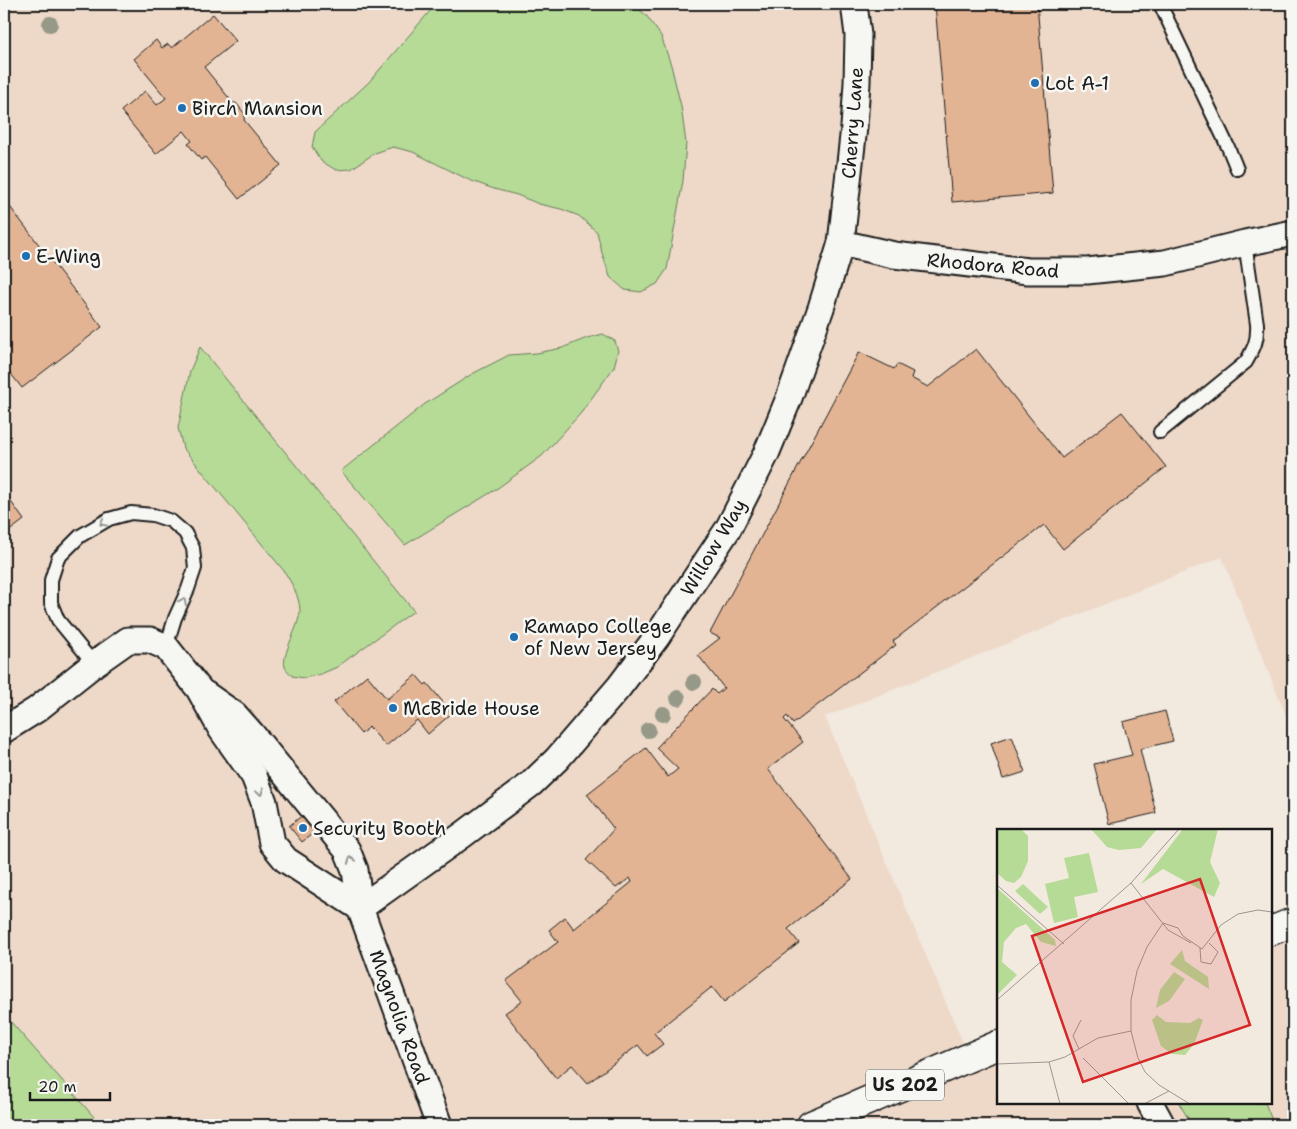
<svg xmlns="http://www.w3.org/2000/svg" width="1297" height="1129" viewBox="0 0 1297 1129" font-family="'Shantell Sans',sans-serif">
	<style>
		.built { fill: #eed9c8 }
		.green { fill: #b5db97; stroke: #687c5a }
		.building { fill: #e3b494; stroke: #1c1c1c }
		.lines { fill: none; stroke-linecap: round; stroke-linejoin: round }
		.lane-casing { stroke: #1c1c1c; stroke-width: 16 }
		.street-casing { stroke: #1c1c1c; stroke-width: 29 }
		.primary-casing { stroke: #1c1c1c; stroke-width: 31 }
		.lane { stroke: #f6f6f2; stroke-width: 12 }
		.street { stroke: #f6f6f2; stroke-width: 25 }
		.primary { stroke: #f6f6f2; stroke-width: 28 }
		.tree { fill: #969888 }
		.oneway { stroke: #949492 }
		.poi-dot { fill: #1f6fb2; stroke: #f6f6f2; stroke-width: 2 }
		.labels { text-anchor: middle; stroke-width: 5; stroke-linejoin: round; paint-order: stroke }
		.shield { fill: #f6f6f2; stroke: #5d5d5c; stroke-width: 1 }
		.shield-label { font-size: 18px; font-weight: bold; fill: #1c1c1c }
		.poi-label { font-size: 19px; fill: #1c1c1c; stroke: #f6f6f2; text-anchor: start }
		.street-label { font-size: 19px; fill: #1c1c1c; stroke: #f6f6f2 }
		.inset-road { fill: none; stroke: #9c9791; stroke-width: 1 }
		.view { fill: #d62828; fill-opacity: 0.15; stroke: #d62828; stroke-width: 2.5 }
		.inset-edge { fill: none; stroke: #1c1c1c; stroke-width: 2.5 }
	</style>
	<rect width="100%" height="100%" fill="#f2e9df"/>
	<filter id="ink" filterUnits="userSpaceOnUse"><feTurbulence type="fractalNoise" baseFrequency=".02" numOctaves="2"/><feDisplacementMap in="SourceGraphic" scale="10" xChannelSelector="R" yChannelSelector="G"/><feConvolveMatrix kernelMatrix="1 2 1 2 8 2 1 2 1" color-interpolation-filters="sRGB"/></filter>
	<g filter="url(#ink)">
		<polygon class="built" points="4,4 1293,4 1293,733 1222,557 825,717 969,1057 998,1045 998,1103 1271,1103 1271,931 1293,922 1293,1125 4,1125"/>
		<g class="green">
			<polygon points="436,4 632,4 646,15 661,36 671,65 681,106 686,143 683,181 667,269 657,284 641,292 625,290 610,277 602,253 597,232 579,216 561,209 539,204 517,195 494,189 469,180 413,152 393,147 375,153 351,169 336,170 321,161 312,147 315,132 369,82"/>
			<polygon points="603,334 615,341 618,351 614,367 581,413 542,456 495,490 405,545 341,471 425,404 472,374 509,355 537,353 562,348 587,338"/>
			<path d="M 200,347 L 414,611 L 337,667 L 321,674 L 304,678 L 292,676 C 290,673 286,670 285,667 C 281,654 300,626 300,610 C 299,595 292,584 284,571 L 183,448 L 178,428 L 190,371 Z"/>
			<polygon points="4,1014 101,1125 4,1125"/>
			<polygon points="1179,1103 1265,1103 1274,1125 1192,1125"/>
		</g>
		<g class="building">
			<polygon points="935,4 1037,4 1053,193 952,202"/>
			<polygon points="213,14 236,41 204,67 233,103 236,103 245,114 244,120 281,165 239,199 205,157 201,160 188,144 192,141 184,131 156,154 121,111 145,91 157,105 166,98 134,59 156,40 162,48 168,44 172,48"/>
			<polygon points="4,199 102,327 22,388 4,365"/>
			<polygon points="976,349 1062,458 1122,412 1166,467 1063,549 1044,525 893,641 896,645 793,724 787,716 784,719 803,742 768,769 852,879 788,929 799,943 724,1002 712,987 654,1033 663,1044 647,1056 638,1045 588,1083 572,1065 556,1078 505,1013 522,1001 506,981 558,942 549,930 565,917 574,929 632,882 630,878 616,888 586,860 614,829 587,794 646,748 668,777 678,769 656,748 712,689 717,694 724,688 698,655 720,638 710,633 859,352 894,369 897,364 913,372 911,378 928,387"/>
			<polygon points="4,492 24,520 4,535"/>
			<polygon points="367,675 387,699 416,675 425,685 427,683 452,713 428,734 417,720 386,746 369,727 361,734 334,702"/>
			<polygon points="1165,711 1173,741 1140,749 1156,813 1109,824 1094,764 1132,755 1123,722"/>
			<polygon points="1012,736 1025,772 1003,779 991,743"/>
			<polygon points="304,814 317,830 302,842 289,826"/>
		</g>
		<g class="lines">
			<g class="lane-casing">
				<g id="lane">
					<polyline points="1160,4 1228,147 1237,169"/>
					<path d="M 1160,432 L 1246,362 C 1254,348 1258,341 1257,324 L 1245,243"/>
					<polyline points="94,664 58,620 51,603 51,580 58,558 80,536 109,519 131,513 153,515 171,521 185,533 193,548 195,568 188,589 175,618 166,647"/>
				</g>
			</g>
			<g class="street-casing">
				<g id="street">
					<polyline points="841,243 894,255 1028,271 1087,271 1165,263 1245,243 1293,233"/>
					<polyline points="205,694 235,715 251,733 347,850 355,870 360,908 439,1125"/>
					<polyline points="4,730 36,710 94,664 128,640 150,640 166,647 199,689 221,729 254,776 264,802 272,843 286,860 360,908"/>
					<polyline points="360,908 464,834 531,784 557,759 619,687 656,638 728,529 766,454 789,398 821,308 841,243 854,127 857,83 858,35 854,4"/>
					<polyline points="1150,1103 1162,1125"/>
				</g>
			</g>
			<g class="primary-casing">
				<g id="primary">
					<polyline points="1271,931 1293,922"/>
					<polyline points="811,1125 998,1045"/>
				</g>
			</g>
			<use href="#lane" class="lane"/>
			<use href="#street" class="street"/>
			<use href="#primary" class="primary"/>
		</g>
		<g class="tree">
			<circle cx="50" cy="24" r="8"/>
			<circle cx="694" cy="682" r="8"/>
			<circle cx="678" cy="698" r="8"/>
			<circle cx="663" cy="714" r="8"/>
			<circle cx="648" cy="730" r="8"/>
		</g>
		<defs><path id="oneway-chevron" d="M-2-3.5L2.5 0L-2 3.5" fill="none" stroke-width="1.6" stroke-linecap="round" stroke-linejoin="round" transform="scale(1.25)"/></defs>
		<g class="oneway">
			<use href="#oneway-chevron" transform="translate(103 523) rotate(151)"/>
			<use href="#oneway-chevron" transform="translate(183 601) rotate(-65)"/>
			<use href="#oneway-chevron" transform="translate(260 792) rotate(69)"/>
			<use href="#oneway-chevron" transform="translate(351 860) rotate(-111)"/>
		</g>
	</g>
	<g class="poi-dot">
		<circle cx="1035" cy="83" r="5"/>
		<circle cx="182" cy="108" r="5"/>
		<circle cx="26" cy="256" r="5"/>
		<circle cx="514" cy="637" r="5"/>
		<circle cx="393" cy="708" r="5"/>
		<circle cx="303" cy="828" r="5"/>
	</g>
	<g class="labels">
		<rect class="shield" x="866" y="1069.5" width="78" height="31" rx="4"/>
		<g class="shield-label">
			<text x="905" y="1091">US 202</text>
		</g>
		<g class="poi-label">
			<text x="1045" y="90">Lot A-1</text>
			<text x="192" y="115">Birch Mansion</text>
			<text x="36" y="263">E-Wing</text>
			<text x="524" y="633">Ramapo College<tspan x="524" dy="22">of New Jersey</tspan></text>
			<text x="403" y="715">McBride House</text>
			<text x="313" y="835">Security Booth</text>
		</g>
		<g class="street-label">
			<text transform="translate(852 123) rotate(-86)" y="7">Cherry Lane</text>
			<text transform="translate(993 265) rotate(5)" y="7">Rhodora Road</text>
			<text transform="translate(713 547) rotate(-59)" y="7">Willow Way</text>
			<text transform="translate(400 1017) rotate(70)" y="7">Magnolia Road</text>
		</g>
	</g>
	<g transform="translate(997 829)">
		<rect width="275" height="275" fill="#f2e9df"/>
		<path d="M 0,0 L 24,0 L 31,7 L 31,32 L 24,48 L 17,54 L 9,52 L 0,44 ZM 94,0 L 160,0 L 144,19 L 122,21 L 110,18 ZM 186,0 L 221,0 L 213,33 L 223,54 L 217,68 L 166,40 L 144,55 ZM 92,24 L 101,63 L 77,68 L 81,88 L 57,94 L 48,55 L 72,49 L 67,29 ZM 26,55 L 51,78 L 43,85 L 18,62 ZM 0,59 L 58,111 L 59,117 L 44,113 L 29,95 L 19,99 L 7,113 L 5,133 L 20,146 L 0,166 ZM 185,121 L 188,132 L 211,148 L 212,160 L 173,135 ZM 177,143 L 188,150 L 172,172 L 159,179 L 163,161 ZM 160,186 L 169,193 L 193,194 L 202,189 L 206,191 L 197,215 L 188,226 L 175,225 L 164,217 L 155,191 Z" fill="#b5db97"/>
		<path class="inset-road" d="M 134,54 L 171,101 L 194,114M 0,56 L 67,115M 166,94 L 150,118 L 140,142 L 134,171 L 134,202 L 141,229 L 148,243 L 162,256 L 193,275M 166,94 L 181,99 L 186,107 L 205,120 L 224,96 L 241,85 L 261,81 L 275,83M 203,119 L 204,133 L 214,135 L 221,123 L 212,114M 0,171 L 134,54 L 182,0M 82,220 L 76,207 L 84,191M 86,229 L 132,275M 52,233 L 63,275M 0,235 L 52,233 L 68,228 L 101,209 L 134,202M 147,275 L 172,262"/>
		<path class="view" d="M 203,50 L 253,196 L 86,253 L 35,107 Z"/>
		<rect width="275" height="275" class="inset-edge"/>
	</g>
	<rect width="1297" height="1129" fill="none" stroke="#f6f6f2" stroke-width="20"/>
	<rect x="10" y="10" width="1277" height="1109" fill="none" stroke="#1c1c1c" stroke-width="2" filter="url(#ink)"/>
	<path d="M30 1092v8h80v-8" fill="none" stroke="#1c1c1c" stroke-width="2.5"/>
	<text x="38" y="1092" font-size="15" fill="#1c1c1c" stroke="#f6f6f2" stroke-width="4" paint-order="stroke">20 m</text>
</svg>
